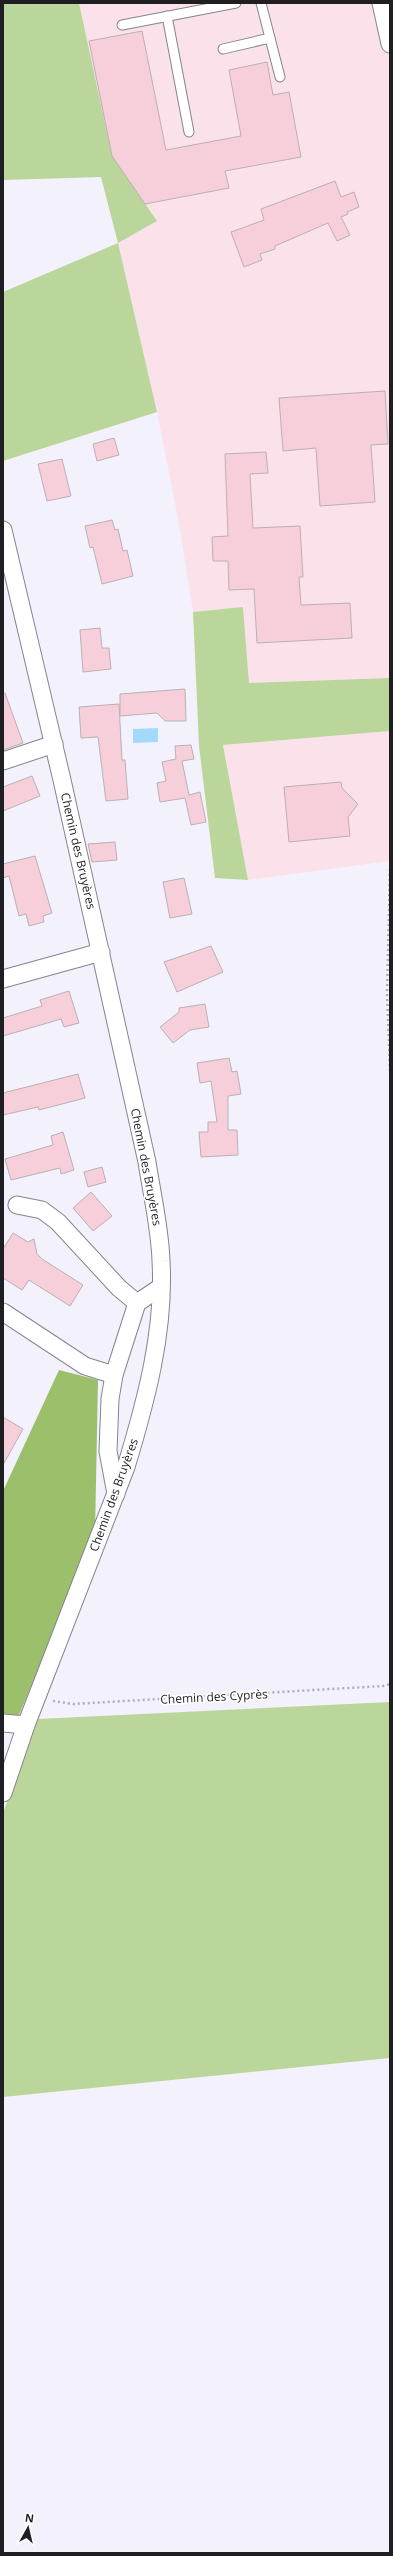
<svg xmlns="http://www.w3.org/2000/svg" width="393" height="2556" viewBox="0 0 393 2556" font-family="'Open Sans',sans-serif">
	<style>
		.industrial { fill: #fbe2ea }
		.green { fill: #bbd69a }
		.forest { fill: #9bbf6b }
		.water { fill: #a4daf9 }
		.building { fill: #f6cfdb; stroke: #bbb0b3 }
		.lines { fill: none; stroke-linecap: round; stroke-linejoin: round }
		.lane-casing { stroke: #85848d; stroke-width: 11 }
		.street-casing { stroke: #85848d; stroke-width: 19 }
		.path { stroke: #aeadb5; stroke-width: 2.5; stroke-dasharray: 2 3; stroke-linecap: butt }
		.lane { stroke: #fff; stroke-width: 9 }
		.street { stroke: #fff; stroke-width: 17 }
		.labels { text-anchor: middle; stroke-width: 3.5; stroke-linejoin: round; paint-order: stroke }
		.street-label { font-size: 12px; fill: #1f1f23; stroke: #fff }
	</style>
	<rect width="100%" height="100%" fill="#f3f2fc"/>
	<polygon class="industrial" points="79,3 390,3 390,861 248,880 223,745 390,731 390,678 249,683 243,607 193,612 179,524 157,412 118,243 157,221 112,156"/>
	<g class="green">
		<polygon points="3,3 79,3 112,156 157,221 118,243 157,412 3,461 3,292 118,243 101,177 3,180"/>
		<polygon points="243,607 249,683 390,678 390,731 223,745 248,880 215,878 199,746 193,612"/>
		<polygon points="390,1702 390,2058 3,2097 3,1813 38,1719"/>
	</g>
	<polygon class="forest" points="59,1370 98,1380 95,1534 19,1715 3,1716 3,1491"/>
	<polygon class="water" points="158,728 158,742 133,743 133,729"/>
	<g class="building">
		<polygon points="142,31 166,150 241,136 229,70 267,62 273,95 289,92 301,157 225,171 229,188 145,204 112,156 89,41"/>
		<polygon points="335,181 341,197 354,192 359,207 347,212 348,214 341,217 350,235 337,241 328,223 275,246 275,249 260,254 262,260 244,267 231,232 264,220 261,209"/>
		<polygon points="385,391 388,444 371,445 375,502 320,506 316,448 283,451 279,398"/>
		<polygon points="114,438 119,455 97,461 93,444"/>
		<polygon points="266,452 268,473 250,474 253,528 300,526 303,577 299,577 301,605 350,603 352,638 257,643 254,589 229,590 228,561 213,561 212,537 228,536 225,454"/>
		<polygon points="62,459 71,496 47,501 38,464"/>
		<polygon points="112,520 115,530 118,529 123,551 127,550 133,576 102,584 93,547 90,548 85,526"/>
		<polygon points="100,628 102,648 109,648 111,669 83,672 80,630"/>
		<polygon points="185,689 186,721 165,721 157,713 120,716 120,694"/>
		<polygon points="3,693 5,693 23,743 3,750"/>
		<polygon points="119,704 122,760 125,760 128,799 106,801 98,737 81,738 79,707"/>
		<polygon points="191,745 194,759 182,761 189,795 200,792 206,822 191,825 185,798 160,802 157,783 166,781 162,762 176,759 175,746"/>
		<polygon points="32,776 40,796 3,811 3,787"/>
		<polygon points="341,782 342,788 358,804 348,817 350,836 289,842 284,787"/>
		<polygon points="115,842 117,860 92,862 88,844"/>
		<polygon points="35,856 52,913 43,916 44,922 29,926 26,914 19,916 9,876 3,878 3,864"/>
		<polygon points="184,878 192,914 170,918 163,882"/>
		<polygon points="211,946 223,972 177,992 164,962"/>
		<polygon points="69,991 79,1023 64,1027 61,1019 3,1036 3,1018 42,1006 40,1000"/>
		<polygon points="205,1004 209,1027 190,1030 173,1043 160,1027 179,1012 179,1008"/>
		<polygon points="229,1058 232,1072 237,1071 241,1094 228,1096 228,1130 237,1130 238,1155 201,1157 199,1132 208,1132 208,1122 217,1122 211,1081 200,1083 197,1063"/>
		<polygon points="78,1074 85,1098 39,1110 38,1107 3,1115 3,1093"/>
		<polygon points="63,1132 74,1170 61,1174 60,1168 11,1180 5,1159 53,1145 51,1136"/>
		<polygon points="102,1167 106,1182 88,1187 84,1172"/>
		<polygon points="91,1192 112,1216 93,1231 73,1208"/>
		<polygon points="13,1233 28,1242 34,1239 37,1254 42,1259 83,1285 70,1306 29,1280 22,1290 3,1278 3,1249"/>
		<polygon points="3,1417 23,1429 3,1465"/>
	</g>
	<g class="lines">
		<g class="lane-casing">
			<g id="lane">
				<polyline points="261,3 280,77"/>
				<polyline points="167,16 189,132"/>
				<polyline points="122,25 236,3"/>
				<polyline points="223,49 270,38"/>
			</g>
		</g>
		<g class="street-casing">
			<g id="street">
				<polyline points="381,3 390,44"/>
				<path d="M 3,530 L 62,780 L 147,1162 C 152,1195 160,1228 161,1261 C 165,1331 146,1401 126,1467 L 26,1725 L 3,1793"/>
				<polyline points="3,761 54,744"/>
				<polyline points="3,979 101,952"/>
				<polyline points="17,1205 42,1210 58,1222 119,1288 137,1303"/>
				<polyline points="3,1312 85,1366 114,1375"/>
				<polyline points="116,1494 108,1451 110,1399 114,1375 137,1303 161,1287"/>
				<polyline points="3,1723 26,1725"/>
			</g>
		</g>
		<g class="path">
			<polyline points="390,869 387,993 390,1071"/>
			<polyline points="53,1701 73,1704 383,1686 390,1684"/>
		</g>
		<use href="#lane" class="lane"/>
		<use href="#street" class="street"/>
	</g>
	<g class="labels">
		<g class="street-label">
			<text transform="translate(78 851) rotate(77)" y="4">Chemin des Bruyères</text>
			<text transform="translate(146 1167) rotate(79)" y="4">Chemin des Bruyères</text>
			<text transform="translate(114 1495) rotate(-70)" y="4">Chemin des Bruyères</text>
			<text transform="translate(214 1697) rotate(-3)" y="4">Chemin des Cyprès</text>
		</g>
	</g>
	<rect width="393" height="2556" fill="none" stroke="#1f1f23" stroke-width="8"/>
	<g transform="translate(28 2528) rotate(8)" stroke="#ffffff" stroke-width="3" paint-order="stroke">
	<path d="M0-3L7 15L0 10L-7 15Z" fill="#1f1f23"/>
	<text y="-6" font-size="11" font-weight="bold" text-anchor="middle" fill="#1f1f23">N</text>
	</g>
</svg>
